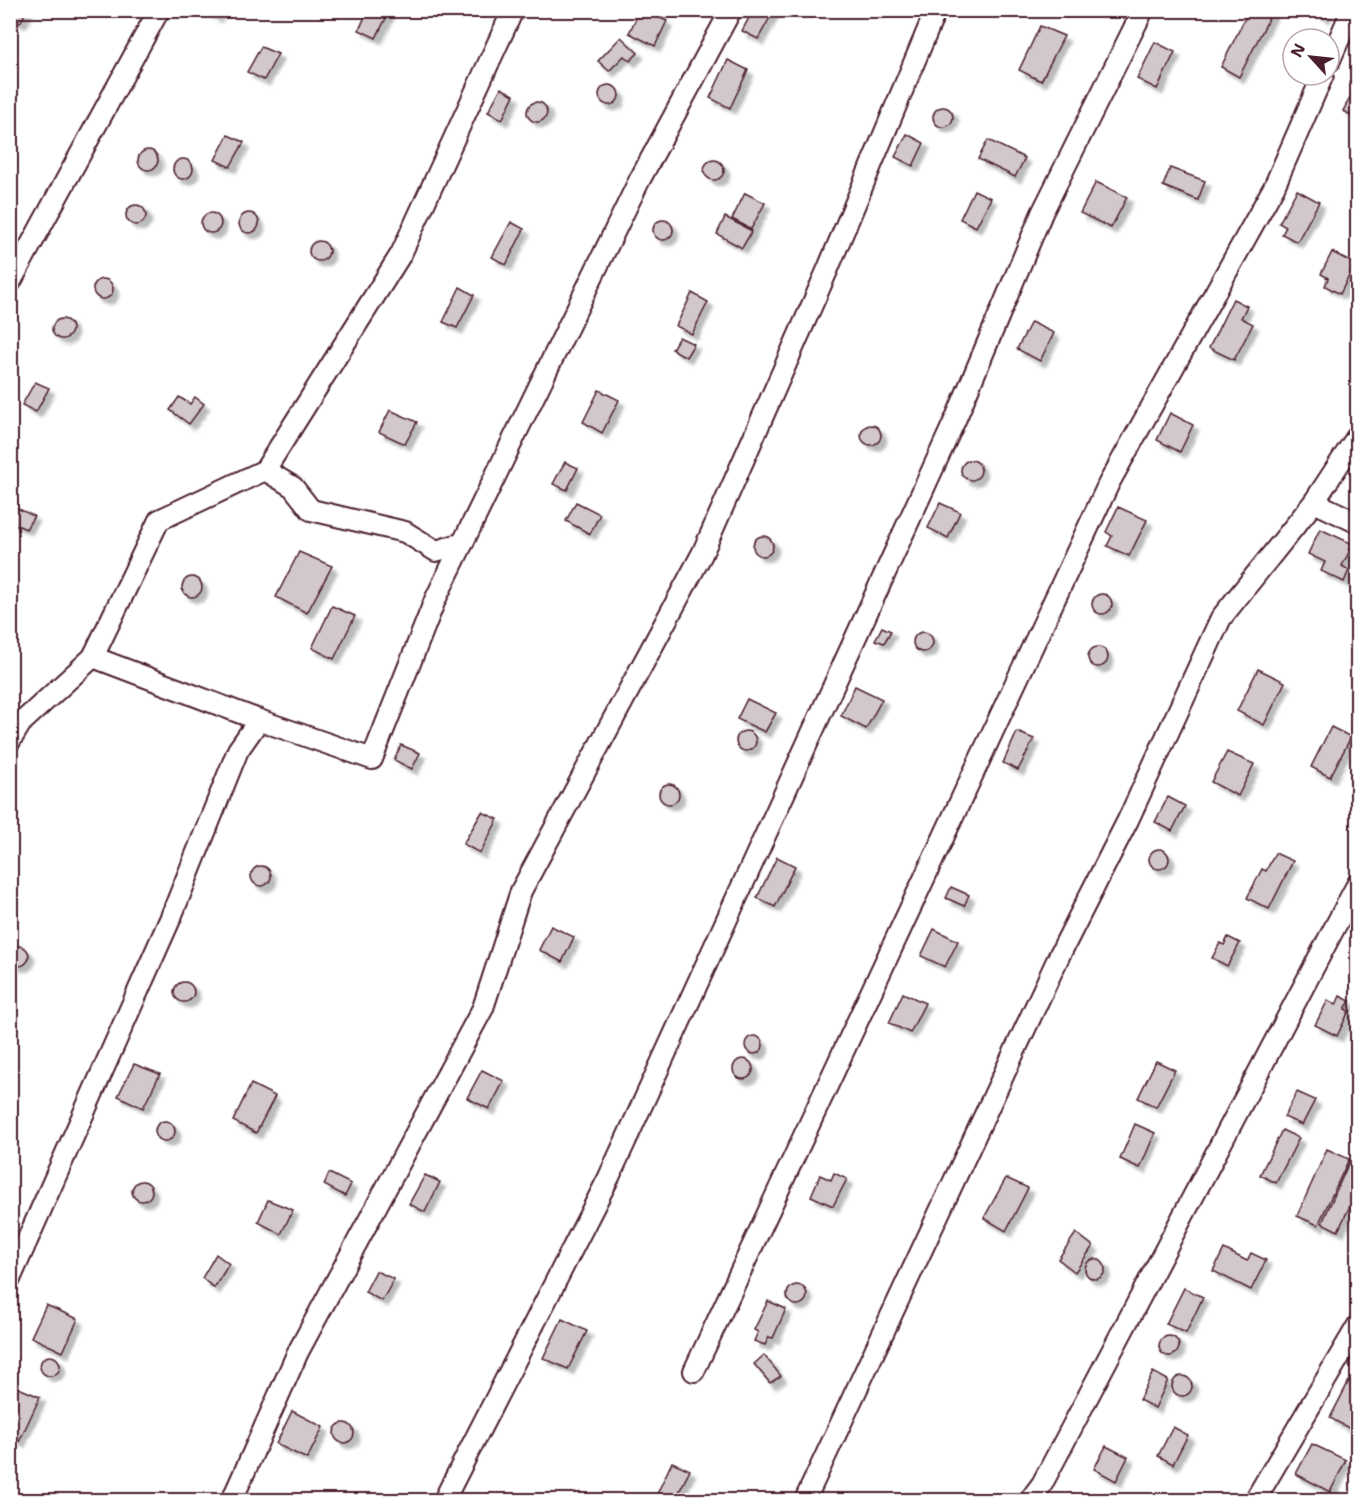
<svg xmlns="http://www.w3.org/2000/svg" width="1368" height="1511" viewBox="0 0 1368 1511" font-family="'Shantell Sans',sans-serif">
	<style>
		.building { fill: #d2c7cb; stroke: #4a1f2b; stroke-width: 1.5; filter: url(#shadow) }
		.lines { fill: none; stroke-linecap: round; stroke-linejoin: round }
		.minor-casing { stroke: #4a1f2b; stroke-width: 24 }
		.minor { stroke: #fff; stroke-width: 20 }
	</style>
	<defs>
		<filter id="shadow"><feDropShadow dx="5.5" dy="5.5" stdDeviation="1.5" flood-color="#0004"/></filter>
	</defs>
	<rect width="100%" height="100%" fill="#fff"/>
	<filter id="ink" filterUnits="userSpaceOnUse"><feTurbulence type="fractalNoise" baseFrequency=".0167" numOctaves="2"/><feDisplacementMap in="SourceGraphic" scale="12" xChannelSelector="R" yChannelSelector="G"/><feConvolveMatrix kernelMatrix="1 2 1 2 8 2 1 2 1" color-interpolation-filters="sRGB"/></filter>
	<g filter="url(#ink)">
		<g class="building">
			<polygon points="10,10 27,10 20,23 10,17"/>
			<polygon points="204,10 219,10 216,17"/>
			<polygon points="368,10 390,10 376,38 359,30"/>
			<polygon points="640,10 667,21 655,46 629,33"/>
			<polygon points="753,10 773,12 758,39 742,31"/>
			<polygon points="1249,10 1273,10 1239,77 1221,67"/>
			<polygon points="1312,10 1327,10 1324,17"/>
			<polygon points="1040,26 1064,36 1041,81 1019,70"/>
			<polygon points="621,37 638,53 630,61 624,56 609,71 598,61"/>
			<polygon points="1155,42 1175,52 1157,89 1137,79"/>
			<polygon points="261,47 278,54 264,80 247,72"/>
			<polygon points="728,60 748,70 730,108 710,98"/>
			<polygon points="1358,82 1358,119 1343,111"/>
			<circle cx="609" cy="95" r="10"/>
			<polygon points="501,88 514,95 502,120 488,112"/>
			<circle cx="537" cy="112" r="10"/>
			<circle cx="943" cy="117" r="10"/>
			<polygon points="907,134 924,143 913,166 895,157"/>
			<polygon points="228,135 244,142 230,167 215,160"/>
			<polygon points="988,140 1025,158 1015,177 978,159"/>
			<circle cx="148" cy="160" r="10"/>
			<circle cx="183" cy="169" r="10"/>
			<circle cx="714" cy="170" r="10"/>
			<polygon points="1170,168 1205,181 1198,200 1163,186"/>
			<polygon points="1096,182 1127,197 1111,228 1080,213"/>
			<polygon points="974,190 991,198 976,227 960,219"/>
			<polygon points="1297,190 1319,202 1297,242 1282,234 1286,227 1279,223"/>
			<polygon points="745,193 765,203 751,229 732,219"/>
			<circle cx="136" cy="215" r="10"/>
			<circle cx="249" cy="223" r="10"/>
			<circle cx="211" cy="223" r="10"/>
			<polygon points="725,217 752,231 742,248 717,234"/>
			<circle cx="663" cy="230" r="10"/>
			<polygon points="511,222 524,229 506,265 492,257"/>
			<circle cx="319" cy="251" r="10"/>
			<polygon points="1332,252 1355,264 1340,294 1325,286 1328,278 1321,274"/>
			<circle cx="103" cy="289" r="10"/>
			<polygon points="460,287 474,295 457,328 443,322"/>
			<polygon points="692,293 708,302 692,334 676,326"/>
			<polygon points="1233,299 1247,306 1241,318 1253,324 1234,360 1209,348"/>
			<circle cx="62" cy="329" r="10"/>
			<polygon points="1031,322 1054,333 1040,361 1017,349"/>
			<polygon points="679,337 694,344 686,357 672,349"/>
			<polygon points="35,382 49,388 36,412 22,405"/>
			<polygon points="599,390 619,400 602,433 583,422"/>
			<polygon points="179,397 190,404 195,397 204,404 189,424 170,410"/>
			<polygon points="390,410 417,422 405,444 379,432"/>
			<polygon points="1170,413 1193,425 1180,452 1157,440"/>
			<circle cx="871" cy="435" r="10"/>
			<circle cx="971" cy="470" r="10"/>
			<polygon points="565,462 578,468 567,490 553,484"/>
			<polygon points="576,502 600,514 590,534 566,521"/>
			<polygon points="940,503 960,512 948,538 928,528"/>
			<polygon points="10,505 34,516 26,529 10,522"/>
			<polygon points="1118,507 1147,520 1129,556 1107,546 1112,536 1106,532"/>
			<polygon points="1320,529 1353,544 1342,566 1349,570 1344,582 1321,571 1325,562 1308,554"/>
			<circle cx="763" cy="546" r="10"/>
			<polygon points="299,552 332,566 307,613 276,597"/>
			<circle cx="192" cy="587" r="10"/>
			<circle cx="1102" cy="604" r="10"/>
			<polygon points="332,606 355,616 334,659 312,648"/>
			<polygon points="882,627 891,631 884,643 875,640"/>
			<circle cx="923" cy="642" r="10"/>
			<circle cx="1098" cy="657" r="10"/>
			<polygon points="1358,649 1358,669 1349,665"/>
			<polygon points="1258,669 1285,682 1264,725 1237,711"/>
			<polygon points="855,686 882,699 866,729 841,716"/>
			<polygon points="747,699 776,713 765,732 737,719"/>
			<polygon points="1331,727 1351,737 1330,777 1311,767"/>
			<circle cx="746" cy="741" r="10"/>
			<polygon points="1017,732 1034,739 1018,770 1003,763"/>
			<polygon points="401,745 420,753 412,769 394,760"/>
			<polygon points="1227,752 1254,764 1238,796 1211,782"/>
			<circle cx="669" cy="794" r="10"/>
			<polygon points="1168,797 1185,806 1172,831 1155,822"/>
			<polygon points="482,812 498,819 480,853 463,844"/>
			<circle cx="1159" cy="859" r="10"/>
			<polygon points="1275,853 1293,861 1269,909 1247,898 1262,869 1266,871"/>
			<polygon points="777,857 795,866 775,907 757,898"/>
			<circle cx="261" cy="876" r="10"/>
			<polygon points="951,887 969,895 964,906 946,898"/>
			<polygon points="551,926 574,937 562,962 539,950"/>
			<polygon points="934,929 958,941 945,967 921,956"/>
			<polygon points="1228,937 1240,943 1227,966 1212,958 1220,943 1224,945"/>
			<circle cx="19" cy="956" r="10"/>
			<circle cx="184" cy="992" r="10"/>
			<polygon points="903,993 925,1003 910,1033 889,1023"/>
			<polygon points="1340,996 1350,1001 1345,1009 1349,1011 1337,1036 1315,1025 1328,1000 1336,1005"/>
			<circle cx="754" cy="1045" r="9"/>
			<circle cx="743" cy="1069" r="10"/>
			<polygon points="1156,1061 1175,1070 1156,1107 1138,1098"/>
			<polygon points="134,1064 160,1074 143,1108 118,1096"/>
			<polygon points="482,1070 504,1081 489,1109 467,1098"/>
			<polygon points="251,1084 275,1096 256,1133 233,1121"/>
			<polygon points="1297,1092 1315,1100 1302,1125 1284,1117"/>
			<circle cx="165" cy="1131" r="10"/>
			<polygon points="1135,1124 1155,1133 1140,1168 1120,1159"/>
			<polygon points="1282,1130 1299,1138 1276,1183 1260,1175"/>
			<polygon points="1327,1149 1349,1159 1318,1225 1297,1216"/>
			<polygon points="1350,1160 1358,1164 1358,1189 1338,1231 1322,1223"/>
			<polygon points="329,1173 351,1184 345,1196 324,1185"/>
			<polygon points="834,1173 847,1179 833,1206 811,1196 820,1175 831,1180"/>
			<polygon points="425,1175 440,1182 425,1212 409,1204"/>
			<polygon points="1006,1178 1028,1188 1006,1231 984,1218"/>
			<circle cx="142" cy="1191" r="10"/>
			<polygon points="268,1200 293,1210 281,1234 258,1222"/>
			<polygon points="1076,1233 1093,1246 1075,1272 1058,1259"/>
			<polygon points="1224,1249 1247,1261 1251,1253 1266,1260 1251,1290 1213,1271"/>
			<polygon points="216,1254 229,1264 214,1288 202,1278"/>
			<circle cx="1095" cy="1269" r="10"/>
			<polygon points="376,1271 394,1279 382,1301 365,1292"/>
			<circle cx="797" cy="1295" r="10"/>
			<polygon points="1184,1288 1203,1297 1186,1333 1166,1324"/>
			<polygon points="768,1301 786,1309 773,1338 769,1337 765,1345 754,1341 758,1332 754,1330"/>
			<polygon points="46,1305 78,1319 63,1352 31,1337"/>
			<polygon points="562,1319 587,1331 568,1369 543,1358"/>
			<circle cx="1169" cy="1346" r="10"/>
			<polygon points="764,1355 781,1376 770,1383 754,1364"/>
			<circle cx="50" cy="1366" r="10"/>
			<polygon points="1153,1372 1168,1380 1155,1408 1139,1400"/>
			<circle cx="1182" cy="1386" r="10"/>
			<polygon points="1349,1381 1358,1385 1356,1432 1330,1418"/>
			<polygon points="16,1387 40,1397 19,1442 10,1437 10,1399"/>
			<polygon points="292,1411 323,1427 307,1459 276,1444"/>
			<circle cx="344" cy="1433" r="10"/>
			<polygon points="1173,1427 1188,1435 1173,1464 1158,1456"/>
			<polygon points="1312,1444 1346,1460 1330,1492 1296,1474"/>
			<polygon points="1106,1446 1128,1457 1116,1481 1094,1469"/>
			<polygon points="672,1462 690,1470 675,1500 666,1500 656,1496"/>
		</g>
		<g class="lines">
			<g class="minor-casing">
				<g id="minor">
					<polyline points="1329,62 1352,10"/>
					<polyline points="10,283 159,10"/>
					<polyline points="265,470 293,487 311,510 405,532 436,551 463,543"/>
					<polyline points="1314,502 1358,435"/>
					<polyline points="93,657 259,720"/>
					<polyline points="10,741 21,723 93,657 159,520 265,470 401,254 513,10"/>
					<polyline points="10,1279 171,917 238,750 259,720 372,759 435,600 639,181 731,10"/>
					<polyline points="694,1371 1109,483 1274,187 1323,75"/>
					<polyline points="232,1500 298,1352 483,1008 521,891 702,554 827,271 936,10"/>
					<polyline points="444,1500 609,1177 956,418 1042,213 1143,10"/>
					<polyline points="805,1500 1060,954 1128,820 1221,618 1314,502 1358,523"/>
					<polyline points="1030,1500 1042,1484 1358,883"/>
					<polyline points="1255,1500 1358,1325"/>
				</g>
			</g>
			<use href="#minor" class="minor"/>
		</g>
	</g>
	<rect width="1368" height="1511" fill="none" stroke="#fff" stroke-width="36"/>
	<rect x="18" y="18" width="1332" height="1475" fill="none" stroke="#4a1f2b" stroke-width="2" filter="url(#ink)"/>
	<g transform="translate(1311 57) rotate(297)"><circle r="28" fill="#ffffff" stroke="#b7a5aa" stroke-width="1.5"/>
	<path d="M0-4.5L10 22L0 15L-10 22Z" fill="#4a1f2b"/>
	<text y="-9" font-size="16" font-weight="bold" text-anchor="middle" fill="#4a1f2b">N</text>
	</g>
</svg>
